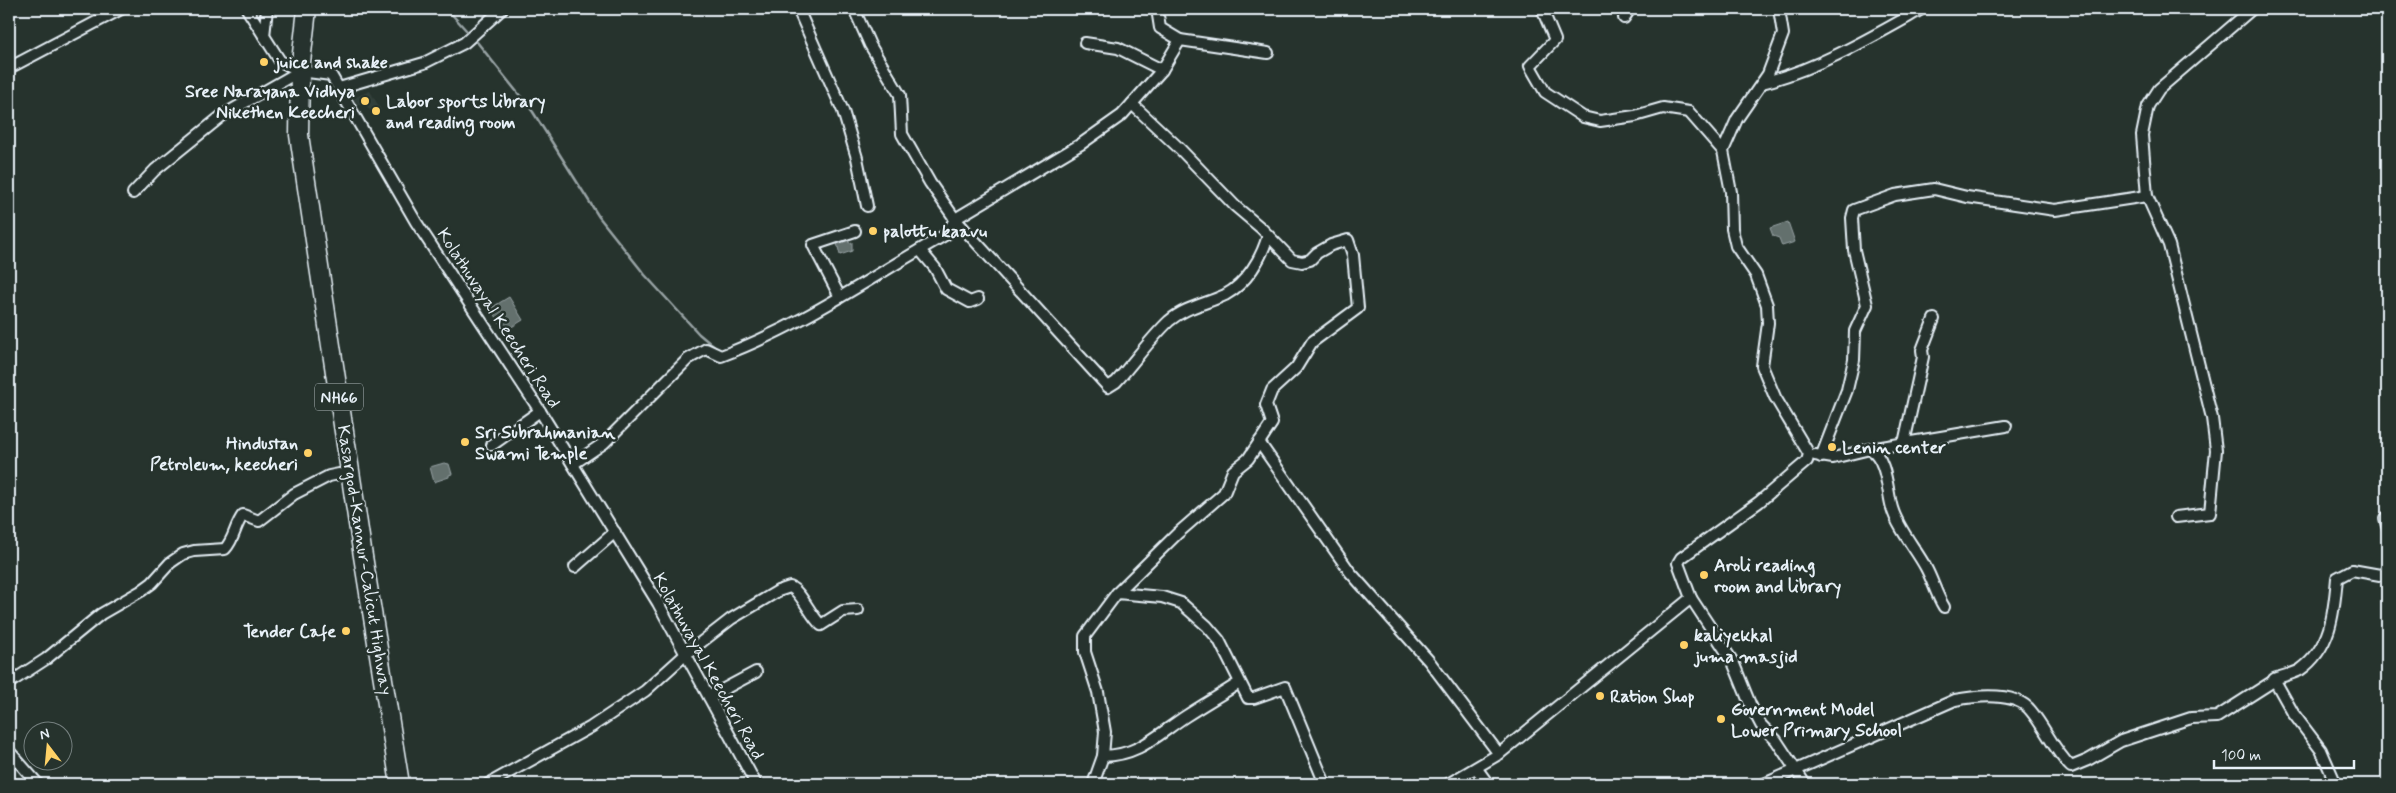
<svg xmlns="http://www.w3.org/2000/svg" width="2396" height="793" viewBox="0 0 2396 793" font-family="Mynerve,sans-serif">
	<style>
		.built { fill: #333f3a }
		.water { fill: #636f6d; stroke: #98a3a5 }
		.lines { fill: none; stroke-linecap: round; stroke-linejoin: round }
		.stream { stroke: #98a3a5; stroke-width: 2.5 }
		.minor-casing { stroke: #e8f1f8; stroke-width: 14 }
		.trunk-casing { stroke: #e8f1f8; stroke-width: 21 }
		.minor { stroke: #26332d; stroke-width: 10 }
		.trunk { stroke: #26332d; stroke-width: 18 }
		.poi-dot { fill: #ffd166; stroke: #26332d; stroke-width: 2 }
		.labels { text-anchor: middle; stroke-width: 5; stroke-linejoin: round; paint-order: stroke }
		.shield { fill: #26332d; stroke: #aeb8bb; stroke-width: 1 }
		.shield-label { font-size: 16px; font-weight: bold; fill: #e8f1f8 }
		.poi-label { font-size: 18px; font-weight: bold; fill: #e8f1f8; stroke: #26332d; text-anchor: start }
		.street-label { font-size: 18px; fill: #e8f1f8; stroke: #26332d }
	</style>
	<rect width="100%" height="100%" fill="#26332d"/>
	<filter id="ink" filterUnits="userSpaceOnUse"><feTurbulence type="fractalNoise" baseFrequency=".02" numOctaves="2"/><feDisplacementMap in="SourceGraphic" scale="10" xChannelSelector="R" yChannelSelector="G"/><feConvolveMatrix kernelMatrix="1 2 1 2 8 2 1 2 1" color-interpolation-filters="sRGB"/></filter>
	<g filter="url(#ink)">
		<polygon class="built" points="370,91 381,110 374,115 365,104 358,105 353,98"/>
		<g class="water">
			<polygon points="1788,222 1795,242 1782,246 1779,238 1773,236 1770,228"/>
			<polygon points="848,240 849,243 852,242 852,251 840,255 837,243"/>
			<polygon points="509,297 523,320 505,331 491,308"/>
			<polygon points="444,463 449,464 452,474 449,475 449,477 434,482 430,467"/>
		</g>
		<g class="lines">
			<g class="stream">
				<polyline points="447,9 466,30"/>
				<polyline points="477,42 533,112 599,217 645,275 699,334 717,349"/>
			</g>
			<g class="minor-casing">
				<g id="minor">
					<polyline points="247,9 280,61 300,71 331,75 416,222 540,411 658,603 756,784"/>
					<polyline points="798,9 843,111 857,158 867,206"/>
					<path d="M 854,9 L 870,45 L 900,95 L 902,134 L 930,183 L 955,219 L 1108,387 L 1116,382 C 1134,362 1150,339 1169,321 C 1185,307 1206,304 1225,295 C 1246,284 1262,258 1268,235"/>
					<polyline points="1542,9 1555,40 1530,66 1545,92 1583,117 1600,121 1635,116 1663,108 1689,112 1723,151"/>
					<polyline points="1624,18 1630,9"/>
					<polyline points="264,36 267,9"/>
					<polyline points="1180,40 1268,53"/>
					<polyline points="1085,43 1118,48 1162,70"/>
					<polyline points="9,68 121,9"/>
					<path d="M 1762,83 C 1818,69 1872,37 1922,9"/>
					<polyline points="339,88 424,63 464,43 502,9"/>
					<polyline points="133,193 155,170 223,115 300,71"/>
					<polyline points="920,250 935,268 946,289 970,302 978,299"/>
					<polyline points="840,297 813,245 855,231"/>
					<polyline points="1259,442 1350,572 1429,661 1499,754"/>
					<polyline points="1904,443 1923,357 1922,350 1934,319"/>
					<polyline points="492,445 540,411"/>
					<polyline points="1870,449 2006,426"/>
					<path d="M 1815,455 L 1833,458 L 1870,449 C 1887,458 1887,491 1892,508 C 1898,529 1916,549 1926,568 C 1933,581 1936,594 1944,607"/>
					<polyline points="1821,457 1847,390 1854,360 1855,331 1867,305 1854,250 1852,218 1854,210 1895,195 1934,189 1967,197 2055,210 2147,196"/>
					<path d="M 573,464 L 604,443 L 688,359 L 706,349 L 721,356 C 802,326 872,276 947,234 L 955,219 L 1081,144 L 1122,115 L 1162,70 L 1180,40 L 1160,28 L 1157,9"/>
					<polyline points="2176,517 2210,513 2216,450 2212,418 2169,245 2147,196 2142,135 2148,106 2159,89 2252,9"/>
					<polyline points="2385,518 2387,526"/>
					<polyline points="575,567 615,532"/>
					<polyline points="1117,593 1162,597 1181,603 1207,626 1219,640 1248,698 1254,698 1285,687 1325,784"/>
					<polyline points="1691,598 1733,662 1750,704 1761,725 1776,740 1805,784"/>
					<path d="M 9,683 L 46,659 L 101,614 L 141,591 L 152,583 L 170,563 L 183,554 L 194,551 L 225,549 C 235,538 234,527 243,515 L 259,521 L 294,494 L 329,476 L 339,474 L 351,477"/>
					<polyline points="709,697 756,672"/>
					<polyline points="9,751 38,784"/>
					<path d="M 1103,756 C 1140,755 1157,735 1186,716 C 1203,705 1222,694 1239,683"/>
					<polyline points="1477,769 1488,784"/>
					<path d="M 488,784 L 591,727 L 645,691 L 686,654 L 731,619 L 778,591 L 790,587 C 801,591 810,615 821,625 L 843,611 L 858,610"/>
					<polyline points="1093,784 1103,756 1105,732 1098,692 1085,652 1085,636 1117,593 1178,533 1224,493 1233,471 1248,459 1272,423 1266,405 1272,390 1296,368 1312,342 1358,308 1353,255 1348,240 1331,245 1317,253 1310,260 1302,262 1292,260 1261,228 1235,206 1180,149 1132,104"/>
					<polyline points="1448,784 1499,754 1691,598 1678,563 1681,558 1759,502 1807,461 1809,454 1775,397 1762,366 1768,323 1767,305 1756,275 1736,246 1732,229 1731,192 1723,151 1737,119 1768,74 1783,34 1779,9"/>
					<path d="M 1764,784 L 1955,700 C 1976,696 2016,691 2031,711 C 2046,729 2054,751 2071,767 L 2088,760 L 2121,741 L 2191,718 L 2217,717 L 2275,680"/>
					<path d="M 2336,784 L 2321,750 L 2293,713 L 2274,679 C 2282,676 2293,674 2300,670 C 2331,648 2334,613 2337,578 L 2352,570 L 2380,575 L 2387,572"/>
				</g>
			</g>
			<g class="trunk-casing">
				<polyline id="trunk" points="307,9 300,71 299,135 362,550 400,784"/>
			</g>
			<use href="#minor" class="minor"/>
			<use href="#trunk" class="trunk"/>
		</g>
	</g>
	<g class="poi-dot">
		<circle cx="264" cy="62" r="5"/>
		<circle cx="365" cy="101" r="5"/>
		<circle cx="376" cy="111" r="5"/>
		<circle cx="873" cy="231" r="5"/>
		<circle cx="465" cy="442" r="5"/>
		<circle cx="1832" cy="447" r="5"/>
		<circle cx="308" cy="453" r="5"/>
		<circle cx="1704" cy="575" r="5"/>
		<circle cx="346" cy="631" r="5"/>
		<circle cx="1684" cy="645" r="5"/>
		<circle cx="1600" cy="696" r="5"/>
		<circle cx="1721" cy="719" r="5"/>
	</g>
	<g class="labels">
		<rect class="shield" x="315" y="383.5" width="48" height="27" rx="4"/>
		<g class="shield-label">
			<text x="339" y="403">NH66</text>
		</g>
		<g class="poi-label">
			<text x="274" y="68">juice and shake</text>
			<text x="355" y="97" text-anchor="end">Sree Narayana Vidhya<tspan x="355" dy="21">Nikethen Keecheri</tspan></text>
			<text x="386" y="107">Labor sports library<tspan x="386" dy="21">and reading room</tspan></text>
			<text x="883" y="237">palottu kaavu</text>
			<text x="475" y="438">Sri Subrahmanian<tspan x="475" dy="21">Swami Temple</tspan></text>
			<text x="298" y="449" text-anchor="end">Hindustan<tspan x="298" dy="21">Petroleum, keecheri</tspan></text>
			<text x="1842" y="453">Lenin center</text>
			<text x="1714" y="571">Aroli reading<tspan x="1714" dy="21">room and library</tspan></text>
			<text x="336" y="637" text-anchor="end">Tender Cafe</text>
			<text x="1694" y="641">kaliyekkal<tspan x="1694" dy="21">juma masjid</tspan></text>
			<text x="1610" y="702">Ration Shop</text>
			<text x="1731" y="715">Government Model<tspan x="1731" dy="21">Lower Primary School</tspan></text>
		</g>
		<g class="street-label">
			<text transform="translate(499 318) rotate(57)" y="6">Kolathuvayal Keecheri Road</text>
			<text transform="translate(365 560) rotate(81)" y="6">Kasargod-Kannur-Calicut Highway</text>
			<text transform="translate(709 666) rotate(61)" y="6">Kolathuvayal Keecheri Road</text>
		</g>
	</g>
	<rect width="2396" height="793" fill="none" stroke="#26332d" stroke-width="30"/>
	<rect x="15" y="15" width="2366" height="763" fill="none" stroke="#e8f1f8" stroke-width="2" filter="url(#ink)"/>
	<g transform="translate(48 746) rotate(344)"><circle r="24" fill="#26332d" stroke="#747f7e"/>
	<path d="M0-4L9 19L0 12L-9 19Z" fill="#ffd166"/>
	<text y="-8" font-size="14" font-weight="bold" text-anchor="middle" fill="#e8f1f8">N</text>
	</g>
	<path d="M2214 760v8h140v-8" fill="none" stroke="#e8f1f8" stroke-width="2.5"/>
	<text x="2221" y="760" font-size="15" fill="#e8f1f8" stroke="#26332d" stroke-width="4" paint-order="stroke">100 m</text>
</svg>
